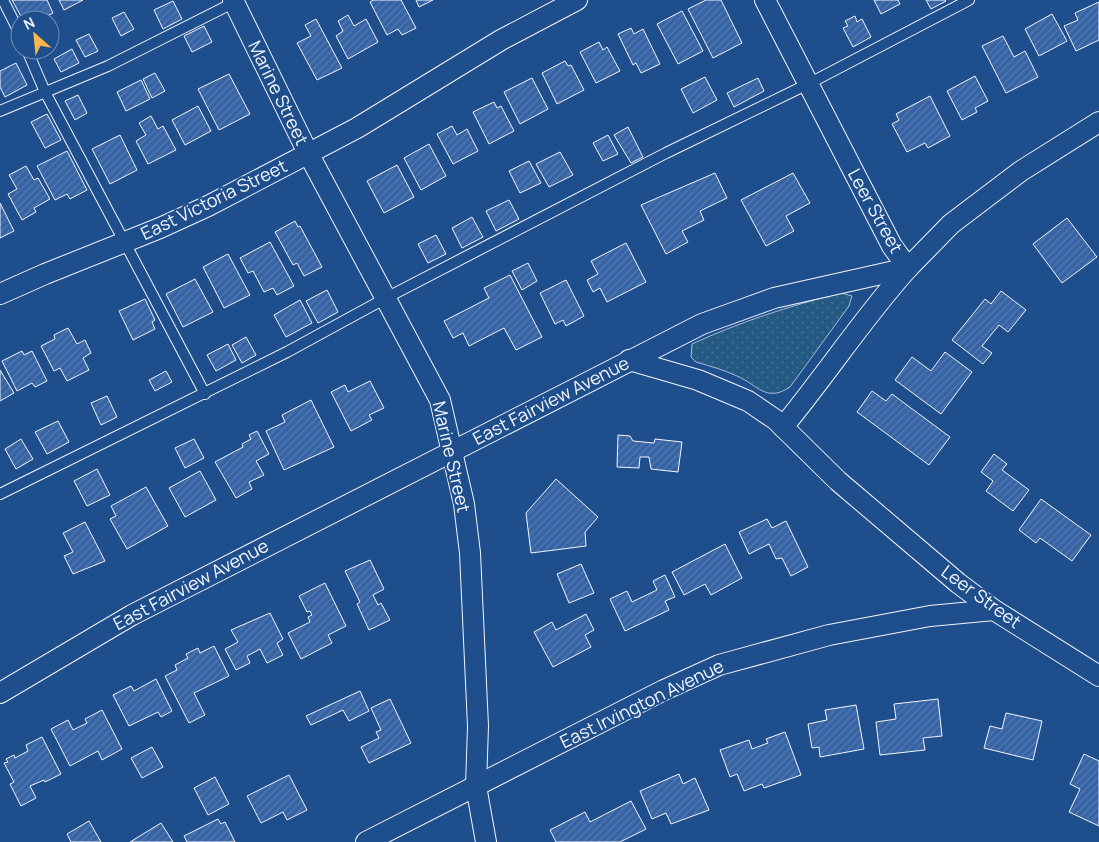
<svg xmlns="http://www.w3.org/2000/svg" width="1099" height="842" viewBox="0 0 1099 842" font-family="Manrope,sans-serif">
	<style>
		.grass { fill: url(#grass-dots); stroke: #a8bbd7 }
		.building { fill: url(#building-hatch); stroke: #f2f6ff }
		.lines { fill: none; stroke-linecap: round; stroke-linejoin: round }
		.lane-casing { stroke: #f2f6ff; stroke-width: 12 }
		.street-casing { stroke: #f2f6ff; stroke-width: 22 }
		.lane { stroke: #1f4e8c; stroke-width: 10 }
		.street { stroke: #1f4e8c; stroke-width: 20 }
		.labels { text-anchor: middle; stroke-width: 4; stroke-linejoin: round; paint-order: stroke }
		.street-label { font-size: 18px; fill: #f2f6ff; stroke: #1f4e8c }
	</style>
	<defs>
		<pattern id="grass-dots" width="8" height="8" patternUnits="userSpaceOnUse" patternTransform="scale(1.25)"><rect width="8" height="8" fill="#245a82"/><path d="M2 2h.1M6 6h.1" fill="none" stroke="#447295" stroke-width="1.8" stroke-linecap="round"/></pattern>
		<pattern id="building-hatch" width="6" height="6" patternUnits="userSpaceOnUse" patternTransform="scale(1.25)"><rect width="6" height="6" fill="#3563a3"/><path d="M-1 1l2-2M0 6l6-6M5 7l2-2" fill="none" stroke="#537ab1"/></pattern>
	</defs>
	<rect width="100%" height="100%" fill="#1f4e8c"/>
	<path class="grass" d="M 841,293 L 852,296 L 849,306 L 790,387 C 766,403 758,385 737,376 C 724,370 710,366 696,362 L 691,357 L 692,344 C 740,322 789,306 841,293 Z"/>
	<g class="building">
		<polygon points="12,0 47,0 53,13 39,20 23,20"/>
		<polygon points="59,0 83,0 64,10"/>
		<polygon points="373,0 401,0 416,28 402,35 398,29 387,35 370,2"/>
		<polygon points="416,0 433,0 419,7"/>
		<polygon points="706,0 721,0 742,43 713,58 688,9"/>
		<polygon points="874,0 898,0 900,4 881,14"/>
		<polygon points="926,0 945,0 946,1 931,9"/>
		<polygon points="173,1 182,19 163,29 154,10"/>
		<polygon points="1099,2 1099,40 1076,51 1064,26 1078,20 1075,13"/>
		<polygon points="682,11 703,51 678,64 657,24"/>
		<polygon points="124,12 134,29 121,36 112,18"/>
		<polygon points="1052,14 1067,41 1039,56 1025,29"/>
		<polygon points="348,15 354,26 366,19 378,42 348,59 336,36 343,31 338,21"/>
		<polygon points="855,16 857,22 862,19 871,37 853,47 843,28 848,26 845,21"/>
		<polygon points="316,19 342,68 317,80 297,43 311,36 305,25"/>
		<polygon points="204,26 212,42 192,52 184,36"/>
		<polygon points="631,28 634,34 643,29 660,64 641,73 636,63 633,65 618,34"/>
		<polygon points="89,34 98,51 85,57 76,40"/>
		<polygon points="1003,36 1014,57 1025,51 1038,77 1006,93 982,46"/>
		<polygon points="599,42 603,50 607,47 620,71 596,83 580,52"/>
		<polygon points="72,49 79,63 61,72 54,59"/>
		<polygon points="565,61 568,66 571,65 584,90 557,104 542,73"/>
		<polygon points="16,63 27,85 5,97 0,87 0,71"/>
		<polygon points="155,73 165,91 152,98 143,79"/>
		<polygon points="229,74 250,114 219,130 198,89"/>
		<polygon points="975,76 988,101 975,108 977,112 962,120 947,91"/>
		<polygon points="705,77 717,100 693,113 681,89"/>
		<polygon points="532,78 548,109 520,124 504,92"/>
		<polygon points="758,78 764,91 734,107 727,93"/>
		<polygon points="141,80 150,99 126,111 117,92"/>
		<polygon points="78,95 87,113 75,120 65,101"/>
		<polygon points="930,96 950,136 928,148 925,143 907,152 892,124 899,120 896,114"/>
		<polygon points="494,102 497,108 501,106 514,131 489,144 473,112"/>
		<polygon points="198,106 211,131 185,145 172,120"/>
		<polygon points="47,114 61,140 45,148 31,122"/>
		<polygon points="151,116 158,129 163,126 176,150 148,164 136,141 146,135 139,123"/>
		<polygon points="452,126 457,135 467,129 478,151 453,164 437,134"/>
		<polygon points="628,127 643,157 631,163 614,135"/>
		<polygon points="120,135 137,170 110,184 92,149"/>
		<polygon points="608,135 618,154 603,161 593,143"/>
		<polygon points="429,144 446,176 421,190 404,158"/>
		<polygon points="67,151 87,190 70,199 67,194 55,200 37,166"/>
		<polygon points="560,152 573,175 549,187 536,164"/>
		<polygon points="529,161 541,183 520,193 509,171"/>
		<polygon points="397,165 414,197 384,213 367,181"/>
		<polygon points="26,166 34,180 38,178 50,199 34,208 36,212 22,220 8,194 17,189 9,175"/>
		<polygon points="715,173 727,198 700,211 704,220 682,231 688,242 666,254 641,205"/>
		<polygon points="793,173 810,203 786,216 794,231 766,246 741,200"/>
		<polygon points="509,200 519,219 496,231 486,211"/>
		<polygon points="0,203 14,231 0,238"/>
		<polygon points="472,217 483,237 462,248 452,228"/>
		<polygon points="1067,218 1097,257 1062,283 1033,244"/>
		<polygon points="295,221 298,227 300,226 322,267 304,276 297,263 293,265 275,232"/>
		<polygon points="436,235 446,254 428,263 418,244"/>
		<polygon points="270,242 294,286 277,295 273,288 264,292 253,271 248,273 240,258"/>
		<polygon points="626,243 646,282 607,302 600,288 593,292 587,280 598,274 591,261"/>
		<polygon points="228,254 250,295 224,308 203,267"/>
		<polygon points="528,263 537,281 522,290 512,271"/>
		<polygon points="510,275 542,337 516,350 504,328 469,346 463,333 453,338 444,321 489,298 484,288"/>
		<polygon points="195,279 213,312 183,327 166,294"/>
		<polygon points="566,280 584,316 566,326 563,320 555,324 540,293"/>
		<polygon points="327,290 338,312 318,323 306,301"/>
		<polygon points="1001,291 1026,310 1008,332 999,325 982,346 992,353 983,364 952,340 985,299 991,304"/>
		<polygon points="145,299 155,320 152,322 155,329 133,340 119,311"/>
		<polygon points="300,300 312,323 286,337 274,315"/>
		<polygon points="68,328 77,344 85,340 91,353 83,358 89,370 67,381 60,368 54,371 41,346 55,339 54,335"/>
		<polygon points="246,337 256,355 242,363 232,345"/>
		<polygon points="228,344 236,360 216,371 207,355"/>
		<polygon points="22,351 24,355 32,351 47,381 35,387 32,383 17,391 2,361"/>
		<polygon points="945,352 972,372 941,414 895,380 912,357 931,371"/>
		<polygon points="0,370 14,393 0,401"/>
		<polygon points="166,371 172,382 155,391 149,380"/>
		<polygon points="370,381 384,408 369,415 372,420 351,431 331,392 345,385 348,392"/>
		<polygon points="872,391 886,401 892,394 950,437 929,465 857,412"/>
		<polygon points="107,396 117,417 101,425 91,403"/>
		<polygon points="311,400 334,447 284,470 266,431 285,422 282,415"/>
		<polygon points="58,421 69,442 47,454 35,432"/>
		<polygon points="257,431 269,454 256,461 264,475 249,482 252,489 236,498 215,462 243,447 242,444 251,439 249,435"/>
		<polygon points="618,435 630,436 633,441 654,443 655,439 682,442 678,472 651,469 649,457 640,457 639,468 617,467"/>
		<polygon points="21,439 33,459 16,469 5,449"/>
		<polygon points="194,439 204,458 185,468 175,448"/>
		<polygon points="994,454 1007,464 1002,470 1029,490 1013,511 986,491 993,481 981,472"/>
		<polygon points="97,469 110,495 87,506 74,481"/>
		<polygon points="200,471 216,500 185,517 169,488"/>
		<polygon points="556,479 598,517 585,532 586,546 531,553 526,513"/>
		<polygon points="146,487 168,526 127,549 110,519 116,516 111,506"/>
		<polygon points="1041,499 1091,535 1072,561 1040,538 1036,543 1019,530"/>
		<polygon points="767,519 772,528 786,521 808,567 791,576 782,558 776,559 769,544 749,554 739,532"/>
		<polygon points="85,522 105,561 73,574 64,556 73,552 63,533"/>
		<polygon points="725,544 742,578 711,595 705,584 684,595 672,572"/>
		<polygon points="370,560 384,589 373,595 378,605 381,603 390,620 369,630 357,604 360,602 345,571"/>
		<polygon points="581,564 594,593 569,603 557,574"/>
		<polygon points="665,575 675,597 665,601 669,610 625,631 610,599 627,591 632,602 657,590 653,581"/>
		<polygon points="325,583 346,626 328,635 332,643 301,659 288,633 310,622 308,617 312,615 310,611 307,612 299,596"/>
		<polygon points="270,613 283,639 277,643 283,655 267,663 260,649 247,656 250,663 236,670 225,649 238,642 231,630"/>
		<polygon points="586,614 594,630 585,635 591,647 553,667 534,632 552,622 556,630"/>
		<polygon points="214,646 229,676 194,693 205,715 189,723 165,676 177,670 175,665 188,658 186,654 198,648 200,653"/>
		<polygon points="156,679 172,711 161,717 158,712 129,726 113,695 131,686 134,691"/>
		<polygon points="360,691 369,711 349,721 343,710 311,725 306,716"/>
		<polygon points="390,699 411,743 369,763 361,747 379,738 376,732 381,730 371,708"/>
		<polygon points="938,699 942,736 923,738 925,750 880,755 876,722 896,719 894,704"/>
		<polygon points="856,705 864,749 820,757 819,747 812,748 808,724 827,720 825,710"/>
		<polygon points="102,710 122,749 102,760 98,751 70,766 51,729 68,720 73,730 87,723 85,719"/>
		<polygon points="1006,713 1042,721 1033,760 984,748 990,726 1002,729"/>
		<polygon points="785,732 801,775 764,788 762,784 744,791 737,774 730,777 720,750 749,740 752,749 768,743 766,739"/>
		<polygon points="42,737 61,774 45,782 44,780 30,786 36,798 21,806 10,784 14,782 4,763 8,762 6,759 14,755 15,758 28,751 26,745"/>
		<polygon points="152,747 163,767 142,778 131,758"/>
		<polygon points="1084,754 1099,761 1099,826 1069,812 1080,789 1070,784"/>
		<polygon points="679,774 683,784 695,778 709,810 671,824 666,813 652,819 640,791"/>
		<polygon points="289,775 307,810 287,820 283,812 261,823 247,796"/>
		<polygon points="215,777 229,804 208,815 194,788"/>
		<polygon points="631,801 646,829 620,842 556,842 550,830 585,812 590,822"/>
		<polygon points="218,819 221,824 225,822 235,842 187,842 184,836"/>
		<polygon points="89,821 101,842 71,842 67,834"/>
		<polygon points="161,823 173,842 130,842"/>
	</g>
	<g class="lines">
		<g class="lane-casing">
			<g id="lane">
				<polyline points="3,0 20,34"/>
				<polyline points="27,50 45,92 205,394"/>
				<polyline points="0,111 108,66 237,1"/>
				<polyline points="0,494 287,352 386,298 666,153 808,84 969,0"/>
			</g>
		</g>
		<g class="street-casing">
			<g id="street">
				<polyline points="233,0 308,153 440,400 464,504 470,553 478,726 476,786 486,842"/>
				<path d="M 765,0 L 892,246 L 908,268 C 863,318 826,375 783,427"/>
				<polyline points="0,294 45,274 160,228 208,206 357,128 501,40 577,0"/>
				<polyline points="629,360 698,380 748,401 776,420 838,481 958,583 994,610 1099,676"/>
				<polyline points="0,693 132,615 702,324 774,298 908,268 951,224 1021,171 1099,122"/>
				<polyline points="366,842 664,690 719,665 829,635 930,616 994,610"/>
			</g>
		</g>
		<use href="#lane" class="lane"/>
		<use href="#street" class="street"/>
	</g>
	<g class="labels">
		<g class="street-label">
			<text transform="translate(278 93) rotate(64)" y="6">Marine Street</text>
			<text transform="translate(214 200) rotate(-26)" y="6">East Victoria Street</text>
			<text transform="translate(875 211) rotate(61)" y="6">Leer Street</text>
			<text transform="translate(551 401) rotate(-27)" y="6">East Fairview Avenue</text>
			<text transform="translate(451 457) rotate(77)" y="6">Marine Street</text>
			<text transform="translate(191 585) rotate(-28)" y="6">East Fairview Avenue</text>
			<text transform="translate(981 597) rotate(36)" y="6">Leer Street</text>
			<text transform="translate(642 704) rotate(-26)" y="6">East Irvington Avenue</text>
		</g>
	</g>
	<g transform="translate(35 35) rotate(333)"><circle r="24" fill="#1f4e8c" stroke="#7391ba"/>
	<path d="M0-4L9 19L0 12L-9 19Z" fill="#ffb74d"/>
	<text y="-8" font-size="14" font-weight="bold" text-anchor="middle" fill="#f2f6ff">N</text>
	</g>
</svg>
